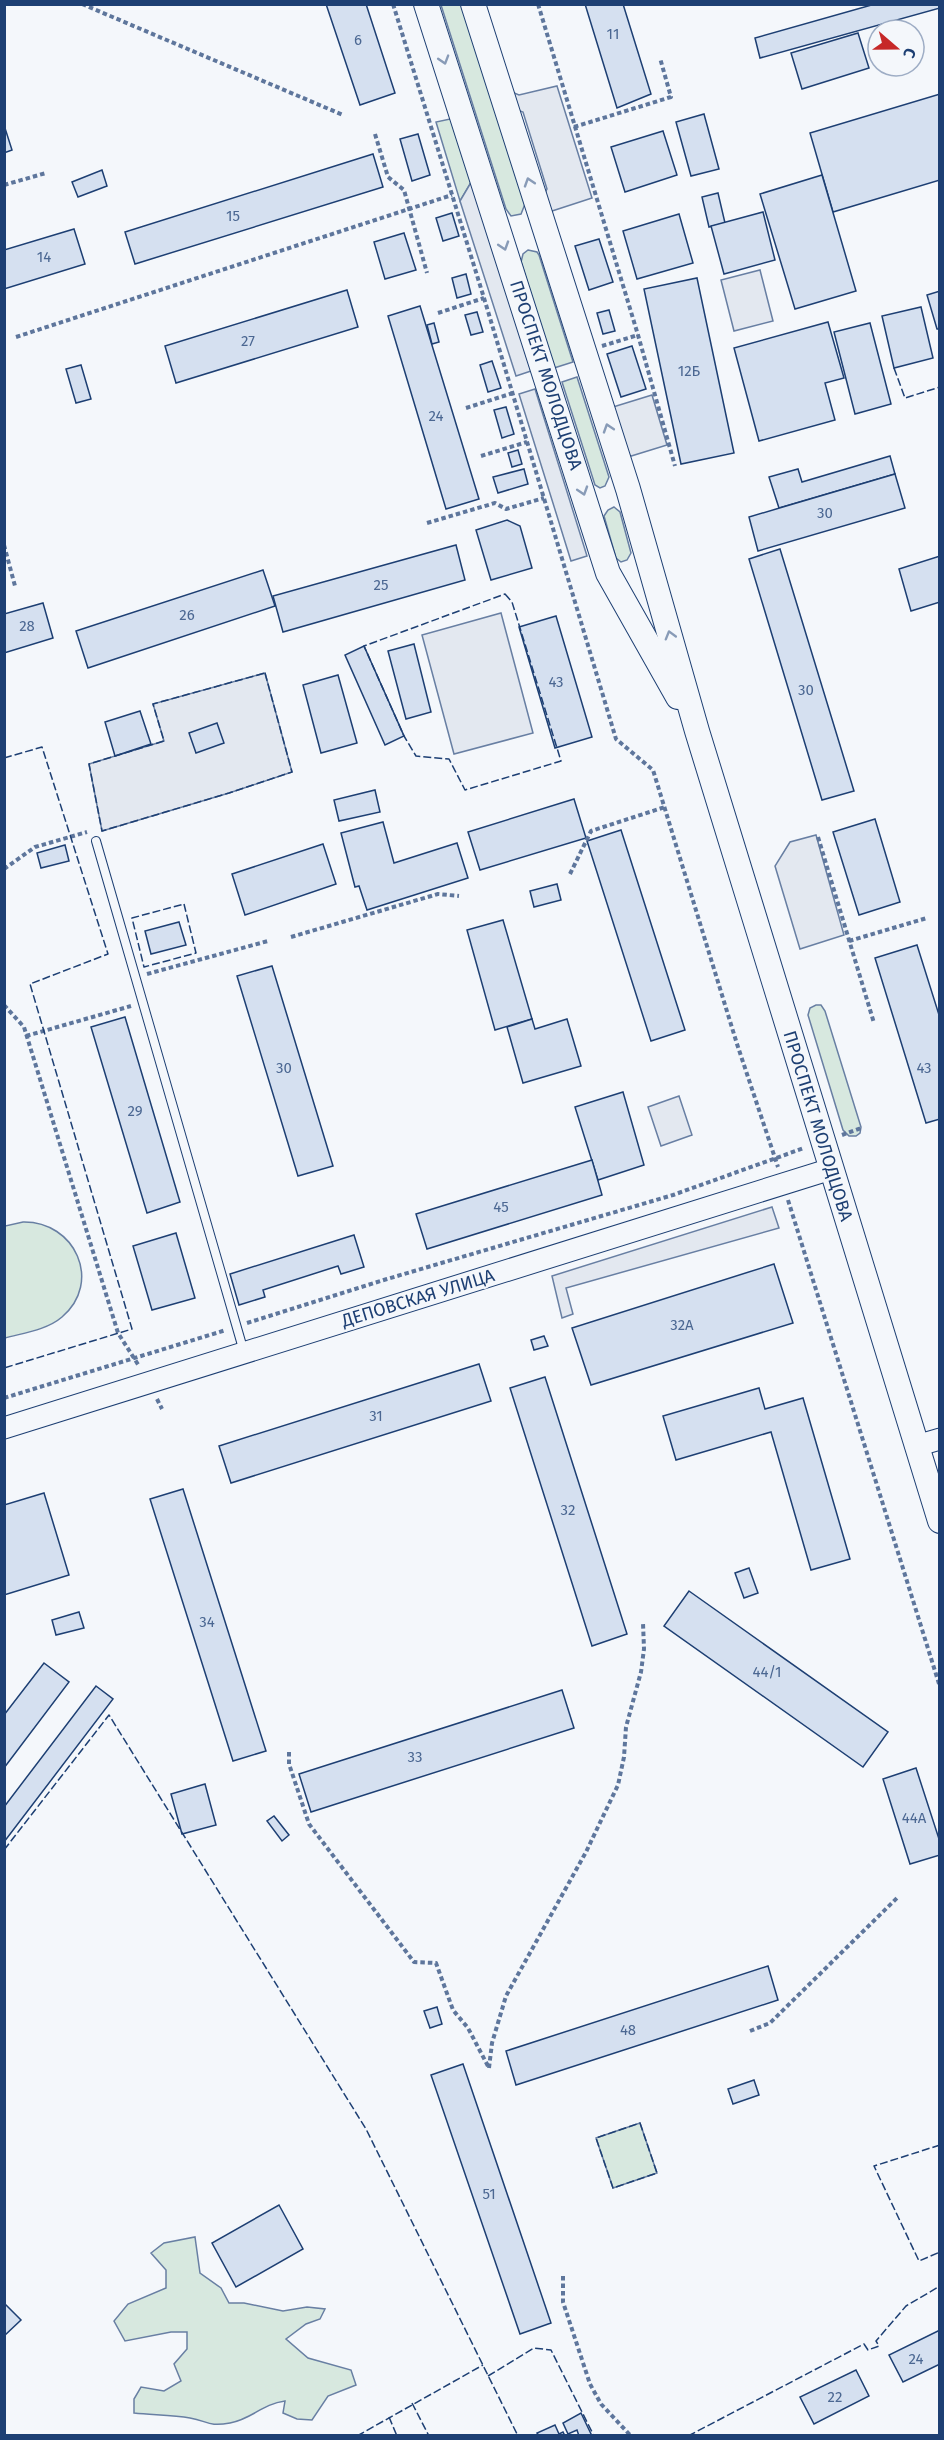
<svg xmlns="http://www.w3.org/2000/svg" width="944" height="2440" viewBox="0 0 944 2440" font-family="'Fira Sans',sans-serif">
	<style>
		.green { fill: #d7e8df; stroke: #687fa3; stroke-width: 1.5 }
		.parking { fill: #e3e8f0; stroke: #687fa3; stroke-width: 1.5 }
		.building { fill: #d5e0f0; stroke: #1d3f73; stroke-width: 1.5 }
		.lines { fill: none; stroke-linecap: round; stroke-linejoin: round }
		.service-casing { stroke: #1d3f73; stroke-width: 10 }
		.tertiary-casing { stroke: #1d3f73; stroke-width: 23 }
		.secondary-casing { stroke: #1d3f73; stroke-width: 26 }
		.path { stroke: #5e769c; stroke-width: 4; stroke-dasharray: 4.5 3; stroke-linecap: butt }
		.service { stroke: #f4f7fb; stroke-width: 8 }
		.tertiary { stroke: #f4f7fb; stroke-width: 21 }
		.secondary { stroke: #f4f7fb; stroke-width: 24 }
		.fence { stroke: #1d3f73; stroke-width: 1.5; stroke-dasharray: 8 3; stroke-linecap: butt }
		.oneway { stroke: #889bb7 }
		.labels { text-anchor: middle; stroke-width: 4.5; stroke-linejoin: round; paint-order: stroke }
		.number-label { font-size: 15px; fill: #4b6792 }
		.street-label { font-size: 18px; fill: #1d3f73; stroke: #f4f7fb }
	</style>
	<rect width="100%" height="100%" fill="#f4f7fb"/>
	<g class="green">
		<polygon points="441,5 462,5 525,204 521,214 511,216 506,209"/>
		<polygon points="450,119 456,124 473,179 460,201 436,122"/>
		<polygon points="528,250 537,252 539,255 573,362 554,368 521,262 523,254"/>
		<polygon points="577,377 609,477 605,486 600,488 595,485 562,382"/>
		<polygon points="614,507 620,512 631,553 627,560 621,562 616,558 604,516 608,510"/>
		<polygon points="816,1005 821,1005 825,1011 861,1127 860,1133 856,1136 849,1136 843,1130 808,1015 810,1008"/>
		<path d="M 23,1222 C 75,1221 103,1282 62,1317 C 47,1330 23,1333 5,1338 L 5,1226 Z"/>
		<polygon points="640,2123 657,2173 613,2188 596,2138"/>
		<path d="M 195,2237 L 200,2273 L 221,2288 L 229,2303 L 244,2303 L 283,2311 L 307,2307 L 325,2309 L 320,2319 L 306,2324 L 286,2339 L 308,2358 L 351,2370 L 356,2385 L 328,2396 L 312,2420 L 297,2419 L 283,2413 L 285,2401 C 262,2404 252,2419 230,2423 C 208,2427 208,2421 190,2418 C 172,2415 152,2415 134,2413 L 134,2399 L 141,2387 L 164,2391 L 181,2381 L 174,2364 L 187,2349 L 187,2332 L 171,2332 L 125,2341 L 114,2321 L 128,2304 L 166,2288 L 166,2270 L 151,2253 L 164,2243 Z"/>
	</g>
	<g class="parking">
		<polygon points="557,86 592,198 549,212 544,195 547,189 523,112 517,110 512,92 519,95"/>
		<polygon points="473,179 531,371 516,376 460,201"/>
		<polygon points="760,270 773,321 734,331 721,280"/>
		<polygon points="535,389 587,556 571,561 519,394"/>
		<polygon points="652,395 667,445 628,457 613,407"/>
		<polygon points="501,613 533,733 454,754 422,635"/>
		<polygon points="265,673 292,772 229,793 102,831 89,764 164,741 153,704"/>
		<polygon points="816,835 844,935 800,949 775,866 790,842"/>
		<polygon points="679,1096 692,1135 661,1146 648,1107"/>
		<polygon points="772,1207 779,1228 566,1288 573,1314 562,1318 552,1276"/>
	</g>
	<g class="building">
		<polygon points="326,4 366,4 395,93 360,105"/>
		<polygon points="585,4 623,4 651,94 617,108"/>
		<polygon points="875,4 940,4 940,8 760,58 755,38"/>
		<polygon points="858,33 869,68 802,89 791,53"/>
		<polygon points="940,94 940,180 833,212 810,133"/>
		<polygon points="704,114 719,169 691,176 676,122"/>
		<polygon points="4,125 12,150 4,153"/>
		<polygon points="663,131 677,175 625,192 611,147"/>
		<polygon points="418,134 430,175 412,181 400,139"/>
		<polygon points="373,154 383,187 135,264 125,232"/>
		<polygon points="102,170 107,186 78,197 72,182"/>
		<polygon points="822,175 856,291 795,309 760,194"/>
		<polygon points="718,193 725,223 709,227 702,197"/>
		<polygon points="763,212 775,260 724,274 711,226"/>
		<polygon points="452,213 459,236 443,241 436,218"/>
		<polygon points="679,214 693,263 637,279 623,231"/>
		<polygon points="74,229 85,264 4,289 4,250"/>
		<polygon points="404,233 416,270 385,279 374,242"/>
		<polygon points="599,239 613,282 589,290 575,246"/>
		<polygon points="466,274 471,294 457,298 452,278"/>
		<polygon points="697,278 734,453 681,464 644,289"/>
		<polygon points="347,290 358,327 176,383 165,346"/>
		<polygon points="940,291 940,329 937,329 927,295"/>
		<polygon points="420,306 479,499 446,509 388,316"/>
		<polygon points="921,307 933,358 894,368 882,316"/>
		<polygon points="609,310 615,331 603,334 597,313"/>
		<polygon points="477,312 483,332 471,335 465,315"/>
		<polygon points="828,322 844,378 825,383 835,420 759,441 734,348"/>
		<polygon points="434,323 439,342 432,344 427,325"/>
		<polygon points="870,323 891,404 855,414 834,332"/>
		<polygon points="632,346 646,389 621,397 607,354"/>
		<polygon points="492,361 501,388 488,392 480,365"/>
		<polygon points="81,365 91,399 76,403 66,369"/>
		<polygon points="506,407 514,434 502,438 494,410"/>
		<polygon points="518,450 522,464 512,467 508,453"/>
		<polygon points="890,456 895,474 779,508 769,477 798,469 802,482"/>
		<polygon points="524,469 528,484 498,493 493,477"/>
		<polygon points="895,474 905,508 758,551 749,517"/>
		<polygon points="507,520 520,526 532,568 491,580 476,530"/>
		<polygon points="456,545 465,580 283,632 273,596"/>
		<polygon points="780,549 854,791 822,800 749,559"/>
		<polygon points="940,556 940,602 911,611 899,569"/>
		<polygon points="263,570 275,606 88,668 76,631"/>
		<polygon points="43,603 53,638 4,653 4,614"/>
		<polygon points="556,616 592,737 555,748 519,627"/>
		<polygon points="414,644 431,712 406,719 388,651"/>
		<polygon points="364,646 404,736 385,745 345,655"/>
		<polygon points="338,675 357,743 321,753 303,685"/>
		<polygon points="140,711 151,744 115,756 105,722"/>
		<polygon points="217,723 224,743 196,753 189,733"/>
		<polygon points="375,790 380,812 339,821 334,800"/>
		<polygon points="574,799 586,838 480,870 468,832"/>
		<polygon points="875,819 900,902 859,915 833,832"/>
		<polygon points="383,822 394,863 457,843 468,878 367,910 359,886 355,887 341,833"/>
		<polygon points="621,830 685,1030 651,1041 587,841"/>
		<polygon points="323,844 336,884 245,915 232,874"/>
		<polygon points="65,845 69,861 41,868 37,853"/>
		<polygon points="557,884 561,900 534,907 530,891"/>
		<polygon points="503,920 532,1019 495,1030 467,930"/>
		<polygon points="179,922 186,945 151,954 145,931"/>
		<polygon points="917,945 940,1018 940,1119 926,1123 875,958"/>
		<polygon points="272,966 333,1166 298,1176 237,976"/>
		<polygon points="125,1017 180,1202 147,1213 91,1027"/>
		<polygon points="532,1019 535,1029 567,1019 581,1066 523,1083 507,1027"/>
		<polygon points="623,1092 644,1165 598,1180 575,1107"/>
		<polygon points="592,1160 602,1195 427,1249 416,1214"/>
		<polygon points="176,1233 195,1298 152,1310 133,1246"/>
		<polygon points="354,1235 364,1267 341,1274 338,1266 263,1290 265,1297 239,1305 230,1274"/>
		<polygon points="774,1264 793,1323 591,1385 572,1328"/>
		<polygon points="544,1336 548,1346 534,1350 531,1340"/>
		<polygon points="479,1364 491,1401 231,1483 219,1446"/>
		<polygon points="545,1377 627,1634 592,1646 510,1388"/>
		<polygon points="759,1388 765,1409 803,1398 850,1559 811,1570 771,1432 676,1460 663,1416"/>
		<polygon points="183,1489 266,1751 233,1761 150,1499"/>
		<polygon points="44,1493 69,1575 4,1595 4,1505"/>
		<polygon points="749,1568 758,1593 744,1598 735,1573"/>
		<polygon points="689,1591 888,1732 863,1767 664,1626"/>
		<polygon points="79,1612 84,1628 56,1635 52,1620"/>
		<polygon points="44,1663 69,1682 4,1768 4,1715"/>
		<polygon points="96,1686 113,1699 4,1842 4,1807"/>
		<polygon points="562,1690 574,1728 311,1812 299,1774"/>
		<polygon points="916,1768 940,1842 940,1855 910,1864 883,1779"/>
		<polygon points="205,1784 216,1825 182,1834 171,1794"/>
		<polygon points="274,1816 289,1835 282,1841 267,1821"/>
		<polygon points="768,1966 778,2000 516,2085 506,2051"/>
		<polygon points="437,2007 442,2024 430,2028 424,2011"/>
		<polygon points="463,2064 551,2323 520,2334 431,2075"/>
		<polygon points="754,2080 759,2095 733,2104 728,2089"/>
		<polygon points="279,2205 303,2249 236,2287 212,2243"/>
		<polygon points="4,2303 21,2320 4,2336"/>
		<polygon points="940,2330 940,2364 903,2382 889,2355"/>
		<polygon points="856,2370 869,2396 814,2424 800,2397"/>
		<polygon points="581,2413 592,2436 579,2436 577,2430 568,2434 563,2423"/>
		<polygon points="555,2425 559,2434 563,2432 565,2436 539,2436 537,2433"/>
	</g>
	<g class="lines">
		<g class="service-casing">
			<polyline id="service" points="96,841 244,1352"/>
		</g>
		<g class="tertiary-casing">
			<g id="tertiary">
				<polyline points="4,1428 831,1169"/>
				<polyline points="916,1446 940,1439"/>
			</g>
		</g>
		<g class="secondary-casing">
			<g id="secondary">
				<polyline points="426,4 608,573 678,697"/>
				<polyline points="473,4 628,489 697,731 940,1521"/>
			</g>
		</g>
		<g class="path">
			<polyline points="82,4 343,115"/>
			<polyline points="393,4 484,298 616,739 653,770 737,1044 778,1167"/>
			<polyline points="538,4 638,335 675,466"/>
			<polyline points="574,127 671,97 660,58"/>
			<polyline points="375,134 388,177 404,190 427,273"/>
			<polyline points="4,185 46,173"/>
			<polyline points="438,313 484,298"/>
			<polyline points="16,337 452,195"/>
			<polyline points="602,346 638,335"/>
			<polyline points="466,408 513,393"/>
			<polyline points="481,456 527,442"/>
			<polyline points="427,523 495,503 506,509 544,498"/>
			<polyline points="4,545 15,586"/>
			<polyline points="818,837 874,1023"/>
			<polyline points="4,869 35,847 87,832"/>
			<polyline points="570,874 591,831 665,807"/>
			<polyline points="291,937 438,894 459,896"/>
			<polyline points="849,941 927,918"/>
			<polyline points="147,974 268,941"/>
			<polyline points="4,1005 24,1027 118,1333 139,1366"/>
			<polyline points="26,1036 131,1006"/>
			<polyline points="842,1135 861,1128"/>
			<polyline points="788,1200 940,1687"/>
			<polyline points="247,1323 387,1279 673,1195 804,1148"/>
			<polyline points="4,1398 226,1330"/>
			<polyline points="157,1399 162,1409"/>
			<polyline points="289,1752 289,1764 309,1824 414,1962 436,1963 453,2010 468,2028 489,2068"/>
			<polyline points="750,2031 770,2023 897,1898"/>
			<polyline points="489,2068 492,2043 506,1996 586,1852 618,1785 624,1757 626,1727 641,1672 644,1649 643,1623"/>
			<polyline points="563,2276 563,2302 590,2384 601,2404 631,2436"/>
		</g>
		<use href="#service" class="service"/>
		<use href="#tertiary" class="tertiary"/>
		<use href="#secondary" class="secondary"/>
		<g class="fence">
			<polyline points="894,368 905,398 940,387"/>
			<polygon points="505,594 512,602 561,761 465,790 449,759 416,756 404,736 364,646"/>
			<polygon points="265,673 292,772 229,793 102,831 89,764 164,741 153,704"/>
			<polyline points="4,758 42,747 108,954 30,984 132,1329 4,1368"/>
			<polygon points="184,904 196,953 144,967 132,918"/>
			<polyline points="4,1850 109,1715 366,2129 518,2436"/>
			<polygon points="640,2123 657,2173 613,2188 596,2138"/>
			<polyline points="940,2145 874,2166 919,2261 940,2252"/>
			<polyline points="488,2376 534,2348 551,2350 594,2436"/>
			<polyline points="412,2403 429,2436"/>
			<polyline points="389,2417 397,2436"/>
			<polyline points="357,2436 483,2365"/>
			<polyline points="688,2436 864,2344 868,2350 879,2346 876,2341 906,2306 940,2286"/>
		</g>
	</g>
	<defs><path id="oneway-chevron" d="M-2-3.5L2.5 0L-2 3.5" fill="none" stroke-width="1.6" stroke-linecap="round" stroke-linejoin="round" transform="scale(1.5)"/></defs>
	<g class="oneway">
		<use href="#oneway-chevron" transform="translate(444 60) rotate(73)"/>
		<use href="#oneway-chevron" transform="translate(529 182) rotate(-108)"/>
		<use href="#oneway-chevron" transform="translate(504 246) rotate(72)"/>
		<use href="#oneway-chevron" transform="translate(608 428) rotate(-108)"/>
		<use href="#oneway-chevron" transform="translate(583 491) rotate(72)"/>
		<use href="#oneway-chevron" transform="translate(670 635) rotate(-106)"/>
	</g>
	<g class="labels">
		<g class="number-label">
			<text x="613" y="39">11</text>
			<text x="358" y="45">6</text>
			<text x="233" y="221">15</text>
			<text x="44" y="262">14</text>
			<text x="248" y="346">27</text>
			<text x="689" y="376">12Б</text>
			<text x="436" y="421">24</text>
			<text x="825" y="518">30</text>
			<text x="381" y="590">25</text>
			<text x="187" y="620">26</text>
			<text x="27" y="631">28</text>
			<text x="556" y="687">43</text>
			<text x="806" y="695">30</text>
			<text x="284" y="1073">30</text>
			<text x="924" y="1073">43</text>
			<text x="135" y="1116">29</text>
			<text x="501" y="1212">45</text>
			<text x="682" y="1330">32А</text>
			<text x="376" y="1421">31</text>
			<text x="568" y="1515">32</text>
			<text x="207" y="1627">34</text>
			<text x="767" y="1677">44/1</text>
			<text x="415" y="1762">33</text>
			<text x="914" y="1823">44А</text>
			<text x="628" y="2035">48</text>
			<text x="489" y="2199">51</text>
			<text x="916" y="2364">24</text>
			<text x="835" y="2402">22</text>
		</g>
		<g class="street-label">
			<text transform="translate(546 375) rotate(72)" y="6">ПРОСПЕКТ МОЛОДЦОВА</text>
			<text transform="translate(818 1126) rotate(73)" y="6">ПРОСПЕКТ МОЛОДЦОВА</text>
			<text transform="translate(418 1298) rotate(-17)" y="6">ДЕПОВСКАЯ УЛИЦА</text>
		</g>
	</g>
	<rect width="944" height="2440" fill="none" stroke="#1d3f73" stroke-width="12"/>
	<g transform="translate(896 48) rotate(110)"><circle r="28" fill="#f4f7fb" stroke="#9eadc5" stroke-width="1.5"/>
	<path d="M0-4.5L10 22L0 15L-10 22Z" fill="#c62828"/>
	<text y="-9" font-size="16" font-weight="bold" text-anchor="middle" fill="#1d3f73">С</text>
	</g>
</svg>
